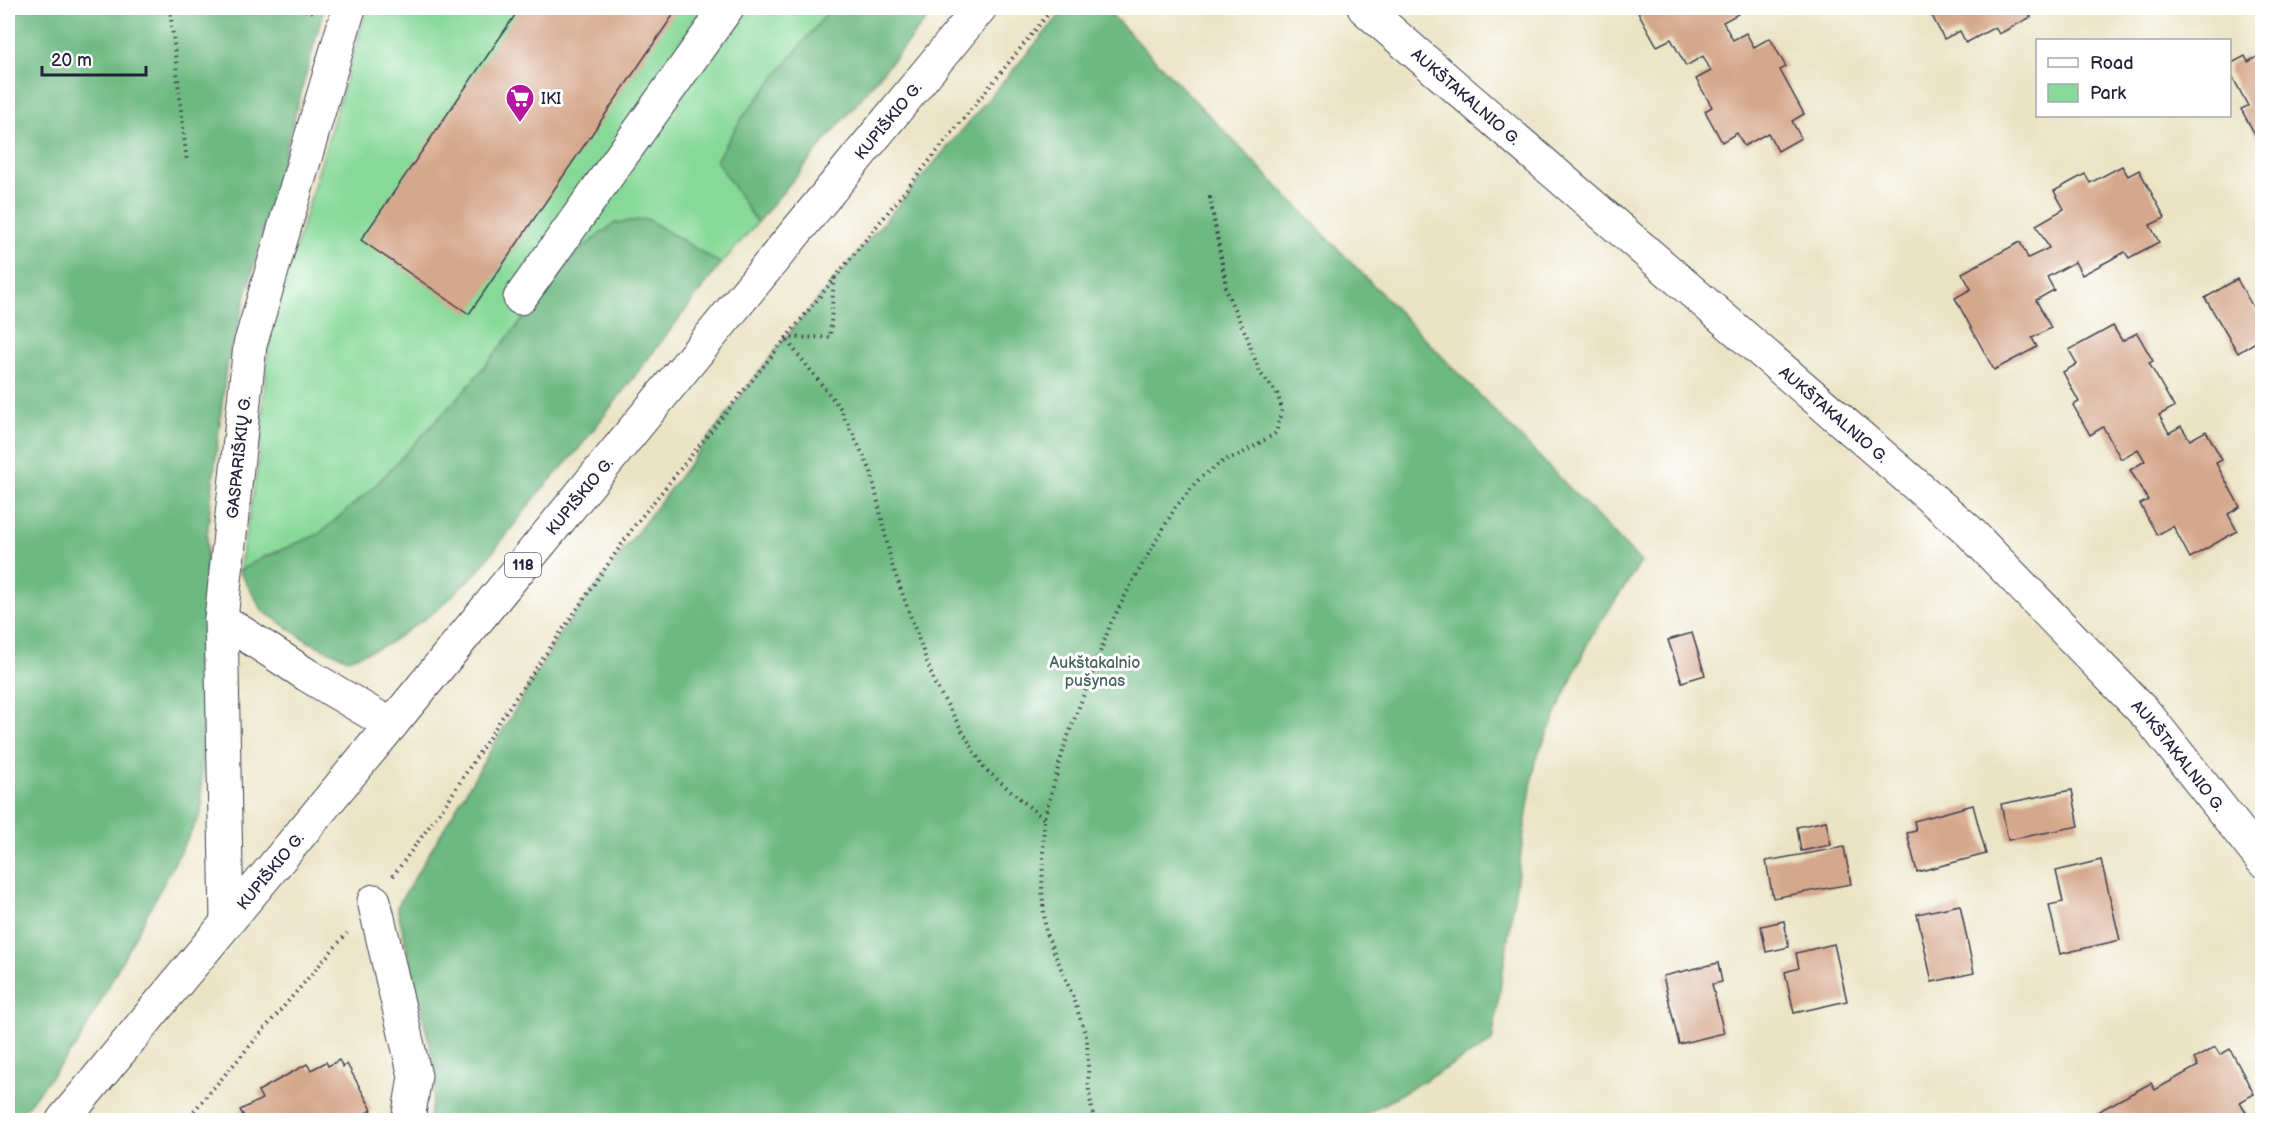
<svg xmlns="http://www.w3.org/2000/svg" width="2270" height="1128" viewBox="0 0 2270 1128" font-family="'Balsamiq Sans',sans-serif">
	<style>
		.green { fill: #87d999; stroke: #547e6a; stroke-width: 1.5 }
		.forest { fill: #6db981; stroke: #486e5e; stroke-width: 1.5 }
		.building { fill: #d5a78c }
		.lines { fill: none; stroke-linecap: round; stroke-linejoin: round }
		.street-casing { stroke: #403f50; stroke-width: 35 }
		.primary-casing { stroke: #403f50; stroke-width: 35 }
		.path { stroke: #403f50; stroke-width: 4; stroke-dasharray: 1.5 4.5; stroke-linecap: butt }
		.street { stroke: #fff; stroke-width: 33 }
		.primary { stroke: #fff; stroke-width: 33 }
		.labels { text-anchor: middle; stroke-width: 6; stroke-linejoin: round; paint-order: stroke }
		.shield { fill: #fff; stroke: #646476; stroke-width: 1.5 }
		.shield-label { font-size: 15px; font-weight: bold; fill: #22223b }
		.street-label { font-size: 16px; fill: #22223b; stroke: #fff }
		.poi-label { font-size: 16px; fill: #22223b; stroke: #fff; text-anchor: start }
		.park-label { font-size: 16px; fill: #45625c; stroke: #fff }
	</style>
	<rect width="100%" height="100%" fill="#fff"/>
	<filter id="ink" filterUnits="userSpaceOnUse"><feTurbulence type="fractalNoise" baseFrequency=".0167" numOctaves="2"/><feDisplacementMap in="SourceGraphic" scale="12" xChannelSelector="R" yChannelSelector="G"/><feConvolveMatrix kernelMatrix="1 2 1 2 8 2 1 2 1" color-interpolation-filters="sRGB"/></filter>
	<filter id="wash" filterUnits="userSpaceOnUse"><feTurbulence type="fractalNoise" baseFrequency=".008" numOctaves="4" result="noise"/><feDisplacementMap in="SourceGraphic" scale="24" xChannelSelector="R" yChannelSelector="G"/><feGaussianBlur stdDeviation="1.35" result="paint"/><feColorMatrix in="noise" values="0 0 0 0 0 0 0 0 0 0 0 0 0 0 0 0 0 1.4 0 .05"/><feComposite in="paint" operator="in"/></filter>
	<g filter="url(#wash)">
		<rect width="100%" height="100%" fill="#eae4c5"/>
		<polygon class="green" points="367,8 831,8 716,160 757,223 721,264 647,219 615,223 577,252 467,388 374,487 319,534 260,559 239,571 258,467 269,338"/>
		<g class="forest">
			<polygon points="8,8 324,8 226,369 207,535 201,813 78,1043 16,1120 8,1120"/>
			<polygon points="831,8 936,8 757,223 716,160 742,118"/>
			<polygon points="1066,8 1105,8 1641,562 1590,638 1535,761 1492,1042 1355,1120 429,1120 437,1076 397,907 562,631 785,338"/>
			<polygon points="647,219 721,264 577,451 540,491 478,571 436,611 386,645 348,659 309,642 263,611 239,571 260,559 319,534 374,487 467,388 577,252 615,223"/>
		</g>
		<g id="blocks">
			<g class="building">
				<polygon points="520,8 678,8 469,314 361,240"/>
				<polygon points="1643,8 1734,8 1738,14 1723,22 1733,40 1746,33 1754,47 1770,38 1786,67 1780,70 1804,114 1792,121 1801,138 1778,151 1768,133 1744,146 1737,133 1722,142 1705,111 1712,107 1696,79 1711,71 1703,56 1686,66 1671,39 1657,46 1638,12 1644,9"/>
				<polygon points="1928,8 2025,8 2031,17 1999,34 1995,27 1966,43 1960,31 1944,39"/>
				<polygon points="2262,54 2262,147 2241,109 2248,106 2230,72 2230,64 2245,56 2248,62"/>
				<polygon points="2122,166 2128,176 2139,170 2165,218 2150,225 2159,242 2129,258 2125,252 2082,275 2075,262 2047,277 2054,290 2036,300 2051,328 2032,338 2037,347 1994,370 1955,298 1971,289 1962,273 2020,242 2028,258 2049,248 2036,225 2064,209 2054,191 2085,174 2090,183"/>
				<polygon points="2237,279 2262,323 2262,338 2238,353 2205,298"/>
				<polygon points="2113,326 2122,341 2137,333 2153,361 2149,363 2174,407 2159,415 2169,433 2181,426 2190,440 2206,431 2222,460 2216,463 2240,507 2228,514 2237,531 2190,558 2173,526 2157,535 2140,504 2148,500 2130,470 2145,461 2138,449 2121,459 2103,427 2090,435 2073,405 2079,402 2063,372 2077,364 2069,350"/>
				<polygon points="1692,633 1705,675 1682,682 1668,640"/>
				<polygon points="2072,790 2079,826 2008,840 2001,804"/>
				<polygon points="1973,805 1986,854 1917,872 1907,833 1916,831 1914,821"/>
				<polygon points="1826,821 1831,845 1801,851 1797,827"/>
				<polygon points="1844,847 1851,884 1773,898 1766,861"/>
				<polygon points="2101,860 2120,940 2060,954 2049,905 2063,902 2056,871"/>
				<polygon points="1960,905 1974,973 1932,982 1917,914"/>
				<polygon points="1784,921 1789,947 1766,952 1761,926"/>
				<polygon points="1834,944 1847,1001 1794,1013 1785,972 1799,968 1796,953"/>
				<polygon points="1718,963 1722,982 1712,984 1724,1033 1679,1044 1663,976"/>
				<polygon points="2215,1047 2220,1055 2230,1049 2254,1094 2240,1102 2246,1112 2232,1120 2093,1120 2090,1116 2151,1083 2155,1090 2198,1066 2194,1059"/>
				<polygon points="339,1060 343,1067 347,1064 372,1110 361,1115 364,1120 246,1120 240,1110 262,1099 258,1091 307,1064 311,1070 326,1062 328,1066"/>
			</g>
		</g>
	</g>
	<g filter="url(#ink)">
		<use href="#blocks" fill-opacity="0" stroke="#403f50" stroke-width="1.5"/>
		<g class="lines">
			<g class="street-casing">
				<g id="street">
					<path id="s1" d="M 1364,8 L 1968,530 L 2148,716 L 2262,860"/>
					<polyline points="520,298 727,8"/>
					<polyline points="221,619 307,675 391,725"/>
					<polyline points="374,901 415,1076 408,1120"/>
					<path id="s2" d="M 227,921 L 221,619 L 250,345 L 349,8"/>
				</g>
			</g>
			<g class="primary-casing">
				<g id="primary">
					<path id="s3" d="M 63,1120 L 391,725 L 980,8"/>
				</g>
			</g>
			<g class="path">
				<polyline points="170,8 187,163"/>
				<polyline points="299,8 313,12"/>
				<polyline points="834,278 830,337 785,338 840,408 871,471 892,565 935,684 984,768 1044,819"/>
				<polyline points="393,876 447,802 503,716 635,525 1053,8"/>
				<polyline points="186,1120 347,933"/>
				<polyline points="1094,1120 1089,1093 1087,1039 1072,994 1046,933 1042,891 1044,819 1065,744 1111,623 1134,579 1175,508 1201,477 1225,460 1241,454 1276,433 1282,409 1277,393 1260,373 1247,337 1227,293 1210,198 1226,283"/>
			</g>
			<use href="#street" class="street"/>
			<use href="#primary" class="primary"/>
		</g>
	</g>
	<defs>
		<g id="supermarket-pin" transform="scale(1.5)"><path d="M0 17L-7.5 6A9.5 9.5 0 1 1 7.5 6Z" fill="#b5179e" stroke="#fff"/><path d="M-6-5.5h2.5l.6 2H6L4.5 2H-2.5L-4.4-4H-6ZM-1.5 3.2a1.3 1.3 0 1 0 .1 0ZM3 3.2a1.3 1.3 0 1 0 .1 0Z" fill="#fff"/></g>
	</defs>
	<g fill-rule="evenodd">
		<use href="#supermarket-pin" x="520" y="98"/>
	</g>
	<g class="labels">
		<rect class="shield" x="505" y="553" width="36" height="24" rx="4.5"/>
		<g class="shield-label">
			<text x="523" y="570">118</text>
		</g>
		<g class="street-label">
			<text dy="6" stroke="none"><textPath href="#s1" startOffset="135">AUKŠTAKALNIO G.</textPath></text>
			<text dy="6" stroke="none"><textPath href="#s3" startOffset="1296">KUPIŠKIO G.</textPath></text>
			<text dy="6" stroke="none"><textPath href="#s1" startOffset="621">AUKŠTAKALNIO G.</textPath></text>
			<text dy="6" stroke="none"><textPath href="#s2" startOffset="465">GASPARIŠKIŲ G.</textPath></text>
			<text dy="6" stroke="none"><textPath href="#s3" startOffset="810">KUPIŠKIO G.</textPath></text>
			<text dy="6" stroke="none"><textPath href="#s1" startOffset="1107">AUKŠTAKALNIO G.</textPath></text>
			<text dy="6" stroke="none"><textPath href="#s3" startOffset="324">KUPIŠKIO G.</textPath></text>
		</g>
		<g class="poi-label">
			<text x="541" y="104">IKI</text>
		</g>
		<g class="park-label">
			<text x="1095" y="668">Aukštakalnio<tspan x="1095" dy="18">pušynas</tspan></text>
		</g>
	</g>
	<rect width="2270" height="1128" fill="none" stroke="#fff" stroke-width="30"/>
	<rect x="2036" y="39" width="195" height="78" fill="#ffffff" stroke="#a7a7b1" stroke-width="1.5"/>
	<rect x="2048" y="58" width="30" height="9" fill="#ffffff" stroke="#a7a7b1" stroke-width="1.5"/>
	<text x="2090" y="69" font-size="18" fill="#22223b">Road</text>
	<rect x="2048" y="84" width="30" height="18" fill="#87d999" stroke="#a7a7b1" stroke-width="1.5"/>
	<text x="2090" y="99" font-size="18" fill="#22223b">Park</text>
	<path d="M42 66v9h104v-9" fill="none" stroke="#22223b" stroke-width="3"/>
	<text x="51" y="66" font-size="18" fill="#22223b" stroke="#ffffff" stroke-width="4.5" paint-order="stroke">20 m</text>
</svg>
